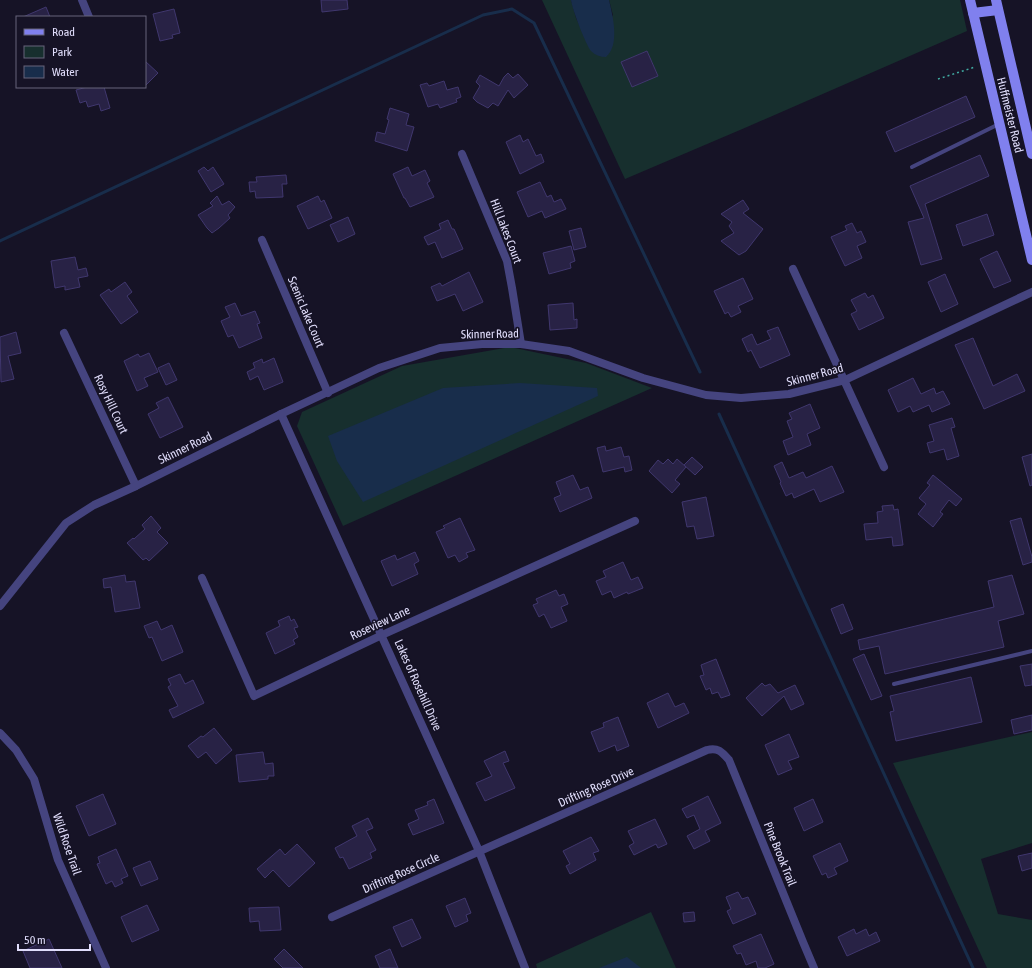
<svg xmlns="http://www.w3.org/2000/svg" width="1032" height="968" viewBox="0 0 1032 968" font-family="'Asap Condensed',sans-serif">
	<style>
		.green { fill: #172f2e; fill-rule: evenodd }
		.water { fill: #182d4b }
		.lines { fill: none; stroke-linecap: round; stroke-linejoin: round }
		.stream { stroke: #182d4b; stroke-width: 3 }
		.building { fill: #282245; stroke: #40376e }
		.path { stroke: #40aba2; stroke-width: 1.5; stroke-dasharray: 2 3; stroke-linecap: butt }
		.service { stroke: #45447f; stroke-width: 4 }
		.minor { stroke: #45447f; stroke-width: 8 }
		.secondary { stroke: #8080ee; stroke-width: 10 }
		.labels { text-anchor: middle; stroke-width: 3.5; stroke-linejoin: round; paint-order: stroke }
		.street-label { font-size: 12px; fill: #e0ddfb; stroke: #161326 }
	</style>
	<rect width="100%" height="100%" fill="#161326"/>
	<g class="green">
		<path d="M 542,0 L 571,0 L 576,18 L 591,50 L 613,15 L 609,0 L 960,0 L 967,31 L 747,127 L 625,179 ZM 647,51 L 658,76 L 622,62 Z"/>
		<polygon points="510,347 586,363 652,388 343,526 297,426 302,412 402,366"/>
		<polygon points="1032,732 1032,843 981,859 998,914 1032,920 1032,968 987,968 893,763"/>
		<polygon points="651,912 676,968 537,968 536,964"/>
	</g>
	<g class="water">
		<path d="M 571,0 L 609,0 C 613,17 620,45 606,57 C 600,57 595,55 591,51 C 586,45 572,9 571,0 Z"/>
		<polygon points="520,383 597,388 598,396 363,502 337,461 328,436 443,388"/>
		<polygon points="627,957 641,968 599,968"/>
	</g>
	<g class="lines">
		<g class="stream">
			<polyline points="0,241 483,15 512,9 534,23 700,372"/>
			<polyline points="719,414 973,968"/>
		</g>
	</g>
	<g class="building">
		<polygon points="321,0 347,0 348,9 322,12"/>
		<polygon points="46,7 50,17 23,17"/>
		<polygon points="174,9 180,33 172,35 173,38 160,41 153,14"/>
		<polygon points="647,51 658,76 632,87 621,62"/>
		<polygon points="145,61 158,73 145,86"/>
		<polygon points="508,73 513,78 518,74 528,85 514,98 508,90 498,106 493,103 488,108 477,102 473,98 480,86 476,82 480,75 499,86 504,77"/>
		<polygon points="444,81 447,90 458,87 461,97 456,99 457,102 440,108 438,104 428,107 420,85 427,83 429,86"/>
		<polygon points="87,87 104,87 110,108 101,111 99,104 88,107 86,101 80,103 76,90"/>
		<polygon points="966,96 975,117 895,152 886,132"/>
		<polygon points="390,108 409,114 406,125 414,127 407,151 375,141 377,132 385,134 389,120 387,119"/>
		<polygon points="520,135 523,142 528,139 536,156 541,154 544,162 520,174 506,142"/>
		<polygon points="980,155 989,176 925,204 942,259 921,265 908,222 924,218 910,186"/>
		<polygon points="204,167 208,171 213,167 224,184 211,192 198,171"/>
		<polygon points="408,167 412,176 425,170 430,181 427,183 434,197 410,207 405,198 404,198 393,174"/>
		<polygon points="286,175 287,184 282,184 283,197 256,198 255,191 250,192 249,182 257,182 256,177"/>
		<polygon points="540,182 547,197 551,195 554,202 561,199 566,209 545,218 542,211 528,217 517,192"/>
		<polygon points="217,196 222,205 229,201 235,207 228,215 230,218 219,228 212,233 207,228 198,215 213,206 210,203"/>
		<polygon points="318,196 321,202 324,200 332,218 308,229 297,206"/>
		<polygon points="743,200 749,209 743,213 763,229 746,251 739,255 721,241 734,233 729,226 732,222 721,214"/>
		<polygon points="987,214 994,235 963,246 956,225"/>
		<polygon points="348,217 355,234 338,242 330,225"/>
		<polygon points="448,220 452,229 454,229 463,249 442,258 435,242 428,245 424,237 441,229 439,224"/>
		<polygon points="852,223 857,233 861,231 866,242 857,246 862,258 845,266 831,237 847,230 845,226"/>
		<polygon points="581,228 586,247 574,250 569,231"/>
		<polygon points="571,246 575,261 570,263 571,268 549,274 543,253"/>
		<polygon points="997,251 1011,281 994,288 980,259"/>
		<polygon points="75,257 78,270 86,268 88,276 78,278 80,287 65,290 65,286 55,288 51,261"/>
		<polygon points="469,272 483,302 463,311 455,294 437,301 431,287 440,283 442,286"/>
		<polygon points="945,274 958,304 941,312 928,282"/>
		<polygon points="743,278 753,299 738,306 741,312 731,317 728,312 725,314 714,291"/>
		<polygon points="125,282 132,292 127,296 138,312 121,324 100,295 109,289 111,292"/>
		<polygon points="865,293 868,298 873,295 884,318 859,330 851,314 857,311 851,300"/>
		<polygon points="235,303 241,316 255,311 260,323 257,324 262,338 239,348 233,335 228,337 221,321 230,317 225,307"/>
		<polygon points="573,303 574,320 577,319 577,328 550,330 548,305"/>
		<polygon points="778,327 790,355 760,368 751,350 748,352 742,339 752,334 757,345 771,339 767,331"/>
		<polygon points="16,332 21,353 8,356 14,379 1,382 0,337"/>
		<polygon points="973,338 993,386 1017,374 1025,391 984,409 955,345"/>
		<polygon points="149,353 158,372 144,378 148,386 137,391 124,361 138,354 140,357"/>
		<polygon points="274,358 283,382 264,390 258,376 250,380 247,372 255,368 253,363 262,359 263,363"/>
		<polygon points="169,363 177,380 166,385 158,368"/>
		<polygon points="913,378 921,394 934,388 936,394 943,391 950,404 932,412 929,405 913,412 910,406 898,412 888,390"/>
		<polygon points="168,397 183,427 160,438 148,414 159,408 156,403"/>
		<polygon points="810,404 820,428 807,434 811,445 788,455 783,441 793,437 787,421 792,419 789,413"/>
		<polygon points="952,418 955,427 951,428 959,456 947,460 944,449 930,453 927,443 934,441 929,425"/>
		<polygon points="605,446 606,451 621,447 624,457 629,456 632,470 625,472 624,467 603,472 597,448"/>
		<polygon points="1032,454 1032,485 1030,486 1022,457"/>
		<polygon points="692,457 703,467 695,475 684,465"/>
		<polygon points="668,459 673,464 677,459 686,467 675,480 680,484 672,493 649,471 658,460 663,464"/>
		<polygon points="782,462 789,478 803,472 806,478 832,466 844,492 820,502 814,489 794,498 792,493 786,496 780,483 781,482 774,466"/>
		<polygon points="573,475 580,490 588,487 592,498 560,512 554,498 561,495 556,482"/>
		<polygon points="933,475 962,499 956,506 949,500 940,512 943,514 933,527 918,514 926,504 919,498 930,485 927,483"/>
		<polygon points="706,497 714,536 697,539 694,526 687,527 682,502"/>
		<polygon points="893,505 894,510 898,509 903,545 893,546 892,537 866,540 864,524 878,523 877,512 883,511 882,506"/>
		<polygon points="151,516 161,528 157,532 168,543 149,561 146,558 143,560 127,543 133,538 134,539 145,529 142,525"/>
		<polygon points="460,518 475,550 466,553 468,557 459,562 455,555 448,558 436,532 445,528 443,526"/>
		<polygon points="1021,518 1032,557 1032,562 1023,565 1010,521"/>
		<polygon points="415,552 419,561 414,564 418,574 392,586 381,561 395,555 397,560"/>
		<polygon points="623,562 631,580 638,577 643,588 628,594 627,592 614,598 611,591 602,595 596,581 606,577 603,571"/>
		<polygon points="125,575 126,582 135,581 140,608 115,612 111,587 104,588 103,579"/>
		<polygon points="1012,575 1024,614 998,621 1004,647 885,674 879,646 860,650 858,640 994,607 988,581"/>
		<polygon points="556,590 559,596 564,594 568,604 561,607 567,621 551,628 544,614 539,617 533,605 538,603 536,599"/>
		<polygon points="843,604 853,629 841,634 831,609"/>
		<polygon points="289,616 291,621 294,619 298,627 294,628 298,637 293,640 295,644 275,654 266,633 280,626 278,621"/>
		<polygon points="157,621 161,630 172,625 183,652 162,661 152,637 149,638 144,626"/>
		<polygon points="864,654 882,696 871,700 853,659"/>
		<polygon points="716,659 730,695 721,698 718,692 712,694 710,688 706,690 700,676 704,675 701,665"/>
		<polygon points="1032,664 1032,685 1025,686 1020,666"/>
		<polygon points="180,674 185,684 193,680 204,703 173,718 169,710 178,706 168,687 171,685 168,679"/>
		<polygon points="971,677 982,722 896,741 890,712 894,711 890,696"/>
		<polygon points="762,683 765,686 770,684 778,693 795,685 804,704 791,710 784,696 762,716 746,698"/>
		<polygon points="668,693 675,707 684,703 689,713 658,728 647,703"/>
		<polygon points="1032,715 1032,730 1014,734 1011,720"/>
		<polygon points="618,717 629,746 617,751 615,745 599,752 591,732 604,727 603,723"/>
		<polygon points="214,728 232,750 216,764 206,752 198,758 188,746 201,736 203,737"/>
		<polygon points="789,734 799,757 788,761 792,769 778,775 765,745"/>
		<polygon points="505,751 509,761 503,763 515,788 485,801 476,783 492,776 484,761"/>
		<polygon points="263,752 265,764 273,763 274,776 268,776 268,779 239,782 236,755"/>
		<polygon points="103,794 116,824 89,836 76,806"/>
		<polygon points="708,796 721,823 705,831 710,841 694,849 687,836 700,829 694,815 687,818 682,809"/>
		<polygon points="434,799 444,823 413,835 408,824 419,819 415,810 428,805 427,802"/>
		<polygon points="813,799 823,822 804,831 794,808"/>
		<polygon points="368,818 373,828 366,831 376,850 370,853 372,858 349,869 343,857 340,858 335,848 357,836 352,826"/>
		<polygon points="655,819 667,844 658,848 656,844 634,855 629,846 634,843 628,831"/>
		<polygon points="591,837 599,851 593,853 596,860 570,874 566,866 570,864 563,851"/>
		<polygon points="840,843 848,861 834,868 837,874 828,878 826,873 822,875 813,856"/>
		<polygon points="297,844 315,863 289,887 273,870 265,878 257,869 280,849 285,855"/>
		<polygon points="116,849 128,876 121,879 123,883 115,887 112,881 106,884 97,864 100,863 98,857"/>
		<polygon points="1032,853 1032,868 1022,871 1018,856"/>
		<polygon points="150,861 158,879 141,886 133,868"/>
		<polygon points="738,892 742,899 748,897 756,914 733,924 727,911 731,909 726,897"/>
		<polygon points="465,898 471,913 466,915 468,921 455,927 446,906"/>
		<polygon points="147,905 159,930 132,942 121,917"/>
		<polygon points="279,907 281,930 260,931 259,921 250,922 249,908"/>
		<polygon points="694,912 695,921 684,922 683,913"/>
		<polygon points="412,919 421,938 402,947 393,927"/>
		<polygon points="854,929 856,934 866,929 869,936 876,932 880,941 847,956 838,937"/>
		<polygon points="761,934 774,964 765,968 758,968 756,961 746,965 741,953 737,954 733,946"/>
		<polygon points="49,939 62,968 30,968 23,951"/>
		<polygon points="284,949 303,968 283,968 274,959"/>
		<polygon points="390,949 398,968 380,968 375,956"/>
	</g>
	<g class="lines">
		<polyline class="path" points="938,79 975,67"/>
		<g class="service">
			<polyline points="912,167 999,124"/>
			<polyline points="894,684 1032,651"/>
		</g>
		<g class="minor">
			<polyline points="82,0 89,17"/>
			<polyline points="462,154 507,261 512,288 521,344"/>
			<polyline points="262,240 328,393"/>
			<polyline points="793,269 884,467"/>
			<polyline points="64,333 136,486"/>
			<polyline points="281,414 479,851 525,968"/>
			<polyline points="202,578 254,696 382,635 635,521"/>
			<polyline points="0,606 66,523 94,505 136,486 281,414 379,368 440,348 482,344 521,344 569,351 643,378 706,395 741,398 789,394 845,380 1032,292"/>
			<polyline points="0,733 16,750 34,779 58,860 106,968"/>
			<path d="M 332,917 L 707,750 C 718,747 722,752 729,760 L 803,942 L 814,968"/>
		</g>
		<g class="secondary">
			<polyline points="970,0 1032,260"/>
			<polyline points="996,0 1032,154"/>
			<polyline points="973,13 998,10"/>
		</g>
	</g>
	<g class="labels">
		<g class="street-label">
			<text transform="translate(1010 115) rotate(76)" y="4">Huffmeister Road</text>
			<text transform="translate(506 231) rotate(69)" y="4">Hill Lakes Court</text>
			<text transform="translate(306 312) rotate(67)" y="4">Scenic Lake Court</text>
			<text transform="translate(490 334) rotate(-1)" y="4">Skinner Road</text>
			<text transform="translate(815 375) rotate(-15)" y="4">Skinner Road</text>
			<text transform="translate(111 404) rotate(65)" y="4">Rosy Hill Court</text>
			<text transform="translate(185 448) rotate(-26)" y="4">Skinner Road</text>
			<text transform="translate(380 623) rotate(-25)" y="4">Roseview Lane</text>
			<text transform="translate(418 685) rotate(66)" y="4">Lakes of Rosehill Drive</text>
			<text transform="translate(596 787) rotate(-24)" y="4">Drifting Rose Drive</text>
			<text transform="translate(67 844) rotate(71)" y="4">Wild Rose Trail</text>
			<text transform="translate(780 854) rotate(68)" y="4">Pine Brook Trail</text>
			<text transform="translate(401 873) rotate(-24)" y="4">Drifting Rose Circle</text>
		</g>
	</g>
	<rect x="16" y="16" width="130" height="72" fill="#161326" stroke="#67647b"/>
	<rect x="24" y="29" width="20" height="6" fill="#8080ee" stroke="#67647b"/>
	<text x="52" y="36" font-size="12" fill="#e0ddfb">Road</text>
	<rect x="24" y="46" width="20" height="12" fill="#172f2e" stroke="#67647b"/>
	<text x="52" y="56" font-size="12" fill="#e0ddfb">Park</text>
	<rect x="24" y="66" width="20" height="12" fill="#182d4b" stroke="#67647b"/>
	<text x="52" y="76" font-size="12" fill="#e0ddfb">Water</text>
	<path d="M18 944v6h72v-6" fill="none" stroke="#e0ddfb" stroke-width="2"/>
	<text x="24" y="944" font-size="12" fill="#e0ddfb" stroke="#161326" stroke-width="3" paint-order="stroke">50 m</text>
</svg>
